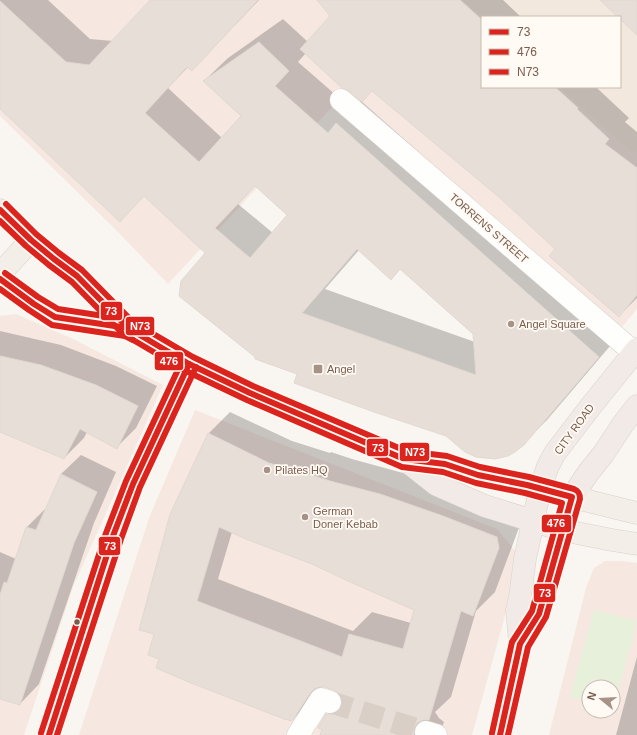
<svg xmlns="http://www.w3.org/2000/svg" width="637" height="735" viewBox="0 0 637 735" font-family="Arial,sans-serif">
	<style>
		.residential { fill: #f2e8de }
		.commercial { fill: #f6e8e1; fill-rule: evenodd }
		.green { fill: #e7f0db }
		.shadow { fill: #0003; fill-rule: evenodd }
		.building { fill: #e6ded7; stroke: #e2d8d2; fill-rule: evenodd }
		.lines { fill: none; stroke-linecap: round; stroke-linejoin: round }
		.minor-tunnel { stroke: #d9cfc7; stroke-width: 22; stroke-dasharray: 22 11; stroke-linecap: butt }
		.minor-casing { stroke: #d7d1cb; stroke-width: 23 }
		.major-casing { stroke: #dad1cc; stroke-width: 23 }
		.highway-casing { stroke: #dad1cc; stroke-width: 23 }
		.minor { stroke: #fefefd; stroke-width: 22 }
		.major { stroke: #f3eee8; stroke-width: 22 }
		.highway { stroke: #f2eae7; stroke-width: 22 }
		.bus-1-casing { stroke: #fffaf3; stroke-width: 9 }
		.bus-2-casing { stroke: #fffaf3; stroke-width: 9 }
		.bus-3-casing { stroke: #fffaf3; stroke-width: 9 }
		.bus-1 { stroke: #dc241f; stroke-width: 6 }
		.bus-2 { stroke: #dc241f; stroke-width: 6 }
		.bus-3 { stroke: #dc241f; stroke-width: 6 }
		.poi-dot { fill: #a69286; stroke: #fffaf3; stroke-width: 1.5 }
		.bus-dot { fill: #7a5c4d; stroke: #fffaf3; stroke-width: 1.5 }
		.labels { text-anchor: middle; stroke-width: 3.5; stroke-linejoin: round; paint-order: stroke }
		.street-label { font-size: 11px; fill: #7a5c4d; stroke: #fffaf3 }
		.poi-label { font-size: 11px; fill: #7a5c4d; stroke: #fffaf3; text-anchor: start }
		.line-badge { stroke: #fffaf3; stroke-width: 1.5 }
		.badge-label { font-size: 11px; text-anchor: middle; font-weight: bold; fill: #fff }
	</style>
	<rect width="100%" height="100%" fill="#f9f5f0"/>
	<polygon class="residential" points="462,0 637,0 637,151 634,155 558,87 620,87 620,17 482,17 482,18"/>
	<g class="commercial">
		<polygon points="0,0 462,0 482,18 482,87 558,87 634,155 637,151 637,309 622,327 437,171 344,94 168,284 118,232 0,116"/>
		<polygon points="16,314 73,339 163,385 73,587 24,735 0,735 0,316"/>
		<polygon points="195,410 497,529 521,558 472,735 79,735 149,518"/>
		<path d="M 605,561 L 622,561 L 637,563 L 637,735 L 549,735 L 586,588 L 594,568 ZM 589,687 L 613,687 L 613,711 L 589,711 Z"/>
	</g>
	<polygon class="green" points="594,610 637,621 613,709 613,687 589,687 589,702 570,697"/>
	<g class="shadow">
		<path d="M 0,0 L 48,0 L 90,39 L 113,41 L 151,0 L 259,0 L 215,46 L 192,70 L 188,67 L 168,88 L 222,138 L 242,116 L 204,81 L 228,58 L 283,19 L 308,42 L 331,16 L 320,0 L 503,0 L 521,17 L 482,17 L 482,87 L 598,87 L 597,88 L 629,118 L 625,122 L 637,132 L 637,298 L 619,316 L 556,249 L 500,197 L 372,90 L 361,101 L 622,332 L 547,420 L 523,444 L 446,435 L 298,373 L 207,253 L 145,195 L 120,220 L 0,108 ZM 306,53 L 361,100 L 352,109 L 298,62 ZM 256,185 L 289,215 L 273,233 L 238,204 ZM 359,250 L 391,278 L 401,268 L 474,334 L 475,342 L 325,289 Z"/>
		<polygon points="0,331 61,345 116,366 157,386 136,428 117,447 87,432 84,438 64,458 0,431"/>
		<path d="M 230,412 L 292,441 L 330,453 L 331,452 L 352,459 L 403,473 L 466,495 L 520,525 L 495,592 L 476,611 L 451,697 L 435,712 L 439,718 L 444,722 L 439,735 L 321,735 L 327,715 L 343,699 L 340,693 L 334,689 L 322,686 L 314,698 L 292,720 L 160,658 L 208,434 ZM 232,532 L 312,563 L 415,609 L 411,623 L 372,612 L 353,631 L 218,579 Z"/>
		<polygon points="81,455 116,472 94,523 39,684 20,704 0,698 0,552 16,559 27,527 47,507 61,474"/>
		<polygon points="637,657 637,735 616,735"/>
	</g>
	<g class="building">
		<path d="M 150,0 L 258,0 L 192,71 L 187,67 L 145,113 L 199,162 L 241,116 L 203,81 L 259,42 L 289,71 L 275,86 L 328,133 L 336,123 L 599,357 L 524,445 L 515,452 L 508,456 L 495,459 L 476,457 L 465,452 L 446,436 L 374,412 L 294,383 L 297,374 L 255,359 L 255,357 L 179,296 L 181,281 L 205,253 L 144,196 L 120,222 L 0,109 L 0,1 L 66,62 L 89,65 ZM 255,186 L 287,215 L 250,258 L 215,228 ZM 357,249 L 391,280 L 400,269 L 473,334 L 476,375 L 302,313 Z"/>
		<polygon points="317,0 460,0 482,20 482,87 555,87 578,108 577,109 609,139 605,144 637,168 637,295 619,317 549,256 555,249 500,198 372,91 362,102 349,91 342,88 300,49 330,16"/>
		<polygon points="600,0 637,0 637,35 620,19 620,17 618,17"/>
		<polygon points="0,356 41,365 96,385 138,406 117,449 80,429 64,459 0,432"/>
		<path d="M 208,433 L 269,463 L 308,475 L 308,474 L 330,481 L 380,494 L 443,516 L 497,537 L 499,548 L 473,616 L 461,611 L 429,720 L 423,720 L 417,723 L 414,729 L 414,735 L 320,735 L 322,729 L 318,728 L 326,714 L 333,714 L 338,712 L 342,706 L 342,699 L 339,693 L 334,690 L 325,687 L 319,687 L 314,689 L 311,692 L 292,721 L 284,719 L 191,683 L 156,668 L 159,659 L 148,655 L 154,634 L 139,630 L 170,514 ZM 219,527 L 248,540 L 312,564 L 350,582 L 414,610 L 403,649 L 349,634 L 342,657 L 197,601 Z"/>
		<polygon points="61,474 97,492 74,543 20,705 0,699 0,595 4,582 7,583 26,527 36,530"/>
	</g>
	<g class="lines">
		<polyline class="minor-tunnel" points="330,702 426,732"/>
		<g class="minor-casing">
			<g id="minor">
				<polyline points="341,100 637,355"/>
				<polyline points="426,732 436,735"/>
				<polyline points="298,735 321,699 330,702"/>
			</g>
		</g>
		<g class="major-casing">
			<g id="major">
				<polyline points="0,274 31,240"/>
				<polyline points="572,497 637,513"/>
				<polyline points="562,530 612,540 637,544"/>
			</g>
		</g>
		<g class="highway-casing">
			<g id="highway">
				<polyline points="0,210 31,240 54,259 77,276 128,328 189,364 250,393 296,412 404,459 437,485 485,506 562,530"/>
				<polyline points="0,279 34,304 55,317 128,328"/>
				<polyline points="404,459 445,464 478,475 527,485 572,497"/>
				<polyline points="520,644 539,614 572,497 588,473 604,453 623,424 637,406"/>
				<polyline points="49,735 113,536 133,484 189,364"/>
				<polyline points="500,735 520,644 517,610 520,597 525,559 540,489 548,466 555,453 591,406 637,349"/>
			</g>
		</g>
		<use href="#minor" class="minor"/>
		<use href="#major" class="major"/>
		<use href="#highway" class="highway"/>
		<g class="bus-1-casing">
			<g id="bus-1">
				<polyline points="0,210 31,240 54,259 77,276 128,328 189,364 250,393 404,459 445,464 478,475 527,485 572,497 539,614 520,644 500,735"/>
				<polyline points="0,279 34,304 55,317 128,328 137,333"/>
				<polyline points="49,735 113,536 133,484 189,364"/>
			</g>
		</g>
		<g class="bus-2-casing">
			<g id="bus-2">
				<polyline points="0,221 26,246 49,265 72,282 123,334 186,371 247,400 402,467 443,472 476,483 525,493 562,503 532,611 512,642 492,733"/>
				<polyline points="0,289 29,310 52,325 125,336 133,340"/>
				<polyline points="57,735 121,539 140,487 196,367"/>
			</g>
		</g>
		<g class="bus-3-casing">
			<g id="bus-3">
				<path d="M 6,204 L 36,234 L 59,253 L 82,270 L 133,322 L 193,357 L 253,386 L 406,451 L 447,456 L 480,467 L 529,477 L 574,489 C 579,491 580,494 580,499 L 546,617 L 528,647 L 508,735"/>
				<polyline points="5,273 38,297 58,309 130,320 141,326"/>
				<polyline points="41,733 106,533 126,481 182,361"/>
			</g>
		</g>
		<use href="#bus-1" class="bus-1"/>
		<use href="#bus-2" class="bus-2"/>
		<use href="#bus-3" class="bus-3"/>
	</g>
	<g class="poi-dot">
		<circle cx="511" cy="324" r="4"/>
		<rect x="313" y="364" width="10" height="10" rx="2"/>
		<circle cx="267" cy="470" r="4"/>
		<circle cx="305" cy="517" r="4"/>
	</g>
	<circle class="bus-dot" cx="77" cy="622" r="3.5"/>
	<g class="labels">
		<g class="street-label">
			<text transform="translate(489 228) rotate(41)" y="4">TORRENS STREET</text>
			<text transform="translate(574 429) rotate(-54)" y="4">CITY ROAD</text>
		</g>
		<g class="poi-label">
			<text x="519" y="328">Angel Square</text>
			<text x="327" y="373">Angel</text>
			<text x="275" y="474">Pilates HQ</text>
			<text x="313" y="515">German<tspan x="313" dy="13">Doner Kebab</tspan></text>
		</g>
	</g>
	<g class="line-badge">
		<rect x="100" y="301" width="23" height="20" rx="4" fill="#dc241f"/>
		<rect x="125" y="316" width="30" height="20" rx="4" fill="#dc241f"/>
		<rect x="154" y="351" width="30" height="20" rx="4" fill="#dc241f"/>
		<rect x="366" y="438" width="23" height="19" rx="4" fill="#dc241f"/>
		<rect x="399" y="442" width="31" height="20" rx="4" fill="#dc241f"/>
		<rect x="541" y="514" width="31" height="19" rx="4" fill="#dc241f"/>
		<rect x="98" y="536" width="23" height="20" rx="4" fill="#dc241f"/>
		<rect x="533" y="583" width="23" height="20" rx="4" fill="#dc241f"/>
	</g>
	<g class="badge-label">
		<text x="111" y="315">73</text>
		<text x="140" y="330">N73</text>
		<text x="169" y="365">476</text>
		<text x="378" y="452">73</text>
		<text x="415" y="456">N73</text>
		<text x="556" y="527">476</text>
		<text x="110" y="550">73</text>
		<text x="545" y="597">73</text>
	</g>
	<rect x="481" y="16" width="140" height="72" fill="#fffaf3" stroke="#cabbb1"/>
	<rect x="489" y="29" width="20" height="6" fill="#dc241f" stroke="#cabbb1"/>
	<text x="517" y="36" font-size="12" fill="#7a5c4d">73</text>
	<rect x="489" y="49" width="20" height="6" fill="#dc241f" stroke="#cabbb1"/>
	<text x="517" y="56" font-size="12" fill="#7a5c4d">476</text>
	<rect x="489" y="69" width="20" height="6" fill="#dc241f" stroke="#cabbb1"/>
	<text x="517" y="76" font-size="12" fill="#7a5c4d">N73</text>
	<g transform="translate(601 699) rotate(288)"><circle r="19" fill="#fffaf3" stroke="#cabbb1"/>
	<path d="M0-3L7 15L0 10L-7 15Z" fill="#a69286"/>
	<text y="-6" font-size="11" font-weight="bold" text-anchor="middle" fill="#7a5c4d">N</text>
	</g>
</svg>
